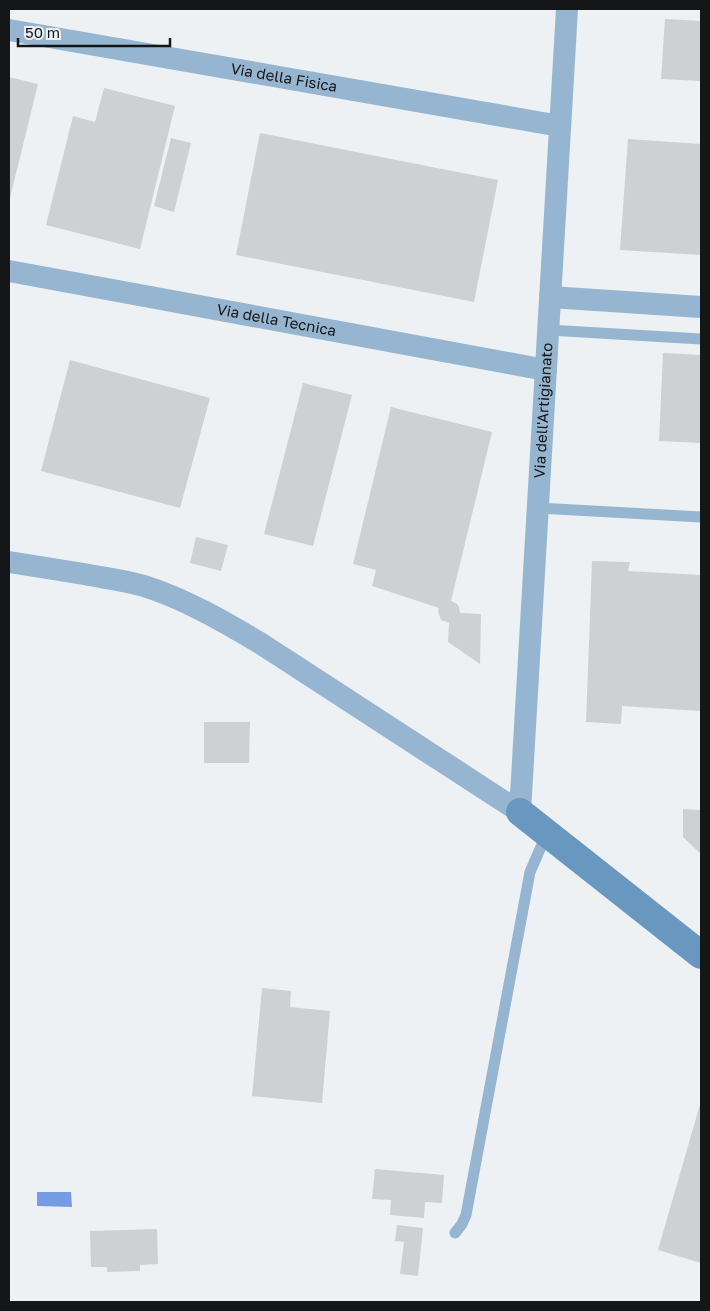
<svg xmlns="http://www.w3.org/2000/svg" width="710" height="1311" viewBox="0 0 710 1311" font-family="'Golos Text',sans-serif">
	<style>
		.water { fill: #769ce4 }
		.building { fill: #cdd1d1 }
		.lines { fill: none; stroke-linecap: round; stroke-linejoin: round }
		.lane { stroke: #96b5d0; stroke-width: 11 }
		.street { stroke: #96b5d0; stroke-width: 22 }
		.secondary { stroke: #6898bf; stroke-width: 28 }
		.labels { text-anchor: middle; stroke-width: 4; stroke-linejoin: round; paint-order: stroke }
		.street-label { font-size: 15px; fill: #151617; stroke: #eef1f3 }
	</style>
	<rect width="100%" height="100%" fill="#eef1f3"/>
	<polygon class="water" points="37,1192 71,1192 72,1207 37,1206"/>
	<g class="building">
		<polygon points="665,19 701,21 701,81 661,79"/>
		<polygon points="9,77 38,84 9,202"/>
		<polygon points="104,88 175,106 140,249 46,225 73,116 95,122"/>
		<polygon points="260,133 498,180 474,302 236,255"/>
		<polygon points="171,138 191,143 174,212 154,206"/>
		<polygon points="628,139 701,144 701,255 620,250"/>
		<polygon points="663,353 701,355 701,443 659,441"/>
		<polygon points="70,360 210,398 180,508 41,471"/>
		<polygon points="303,383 352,395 313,546 264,534"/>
		<polygon points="391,407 492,432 451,601 457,604 459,607 460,613 481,614 480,664 448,642 449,623 441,620 438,612 439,608 372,586 376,570 353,564"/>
		<polygon points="196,537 228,545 221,571 190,563"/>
		<polygon points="592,561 630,562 628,571 701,575 701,711 622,706 621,724 586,722"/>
		<polygon points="204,722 250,722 249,763 204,763"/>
		<polygon points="683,809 701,810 701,854 683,837"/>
		<polygon points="262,988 291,991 290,1007 330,1011 322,1103 252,1096"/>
		<polygon points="701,1101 701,1263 658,1250"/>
		<polygon points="375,1169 444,1175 442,1203 425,1202 424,1218 390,1215 391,1200 372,1199"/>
		<polygon points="397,1225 423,1228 418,1276 400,1274 404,1242 395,1241"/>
		<polygon points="157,1229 158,1264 140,1265 140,1271 107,1272 107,1267 91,1267 90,1231"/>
	</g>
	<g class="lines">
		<g class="lane">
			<polyline points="548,330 701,339"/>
			<polyline points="538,508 701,517"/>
			<polyline points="455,1233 462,1224 466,1215 530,872 547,833"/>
		</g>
		<g class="street">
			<path id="s1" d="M 9,30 L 560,126"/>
			<path id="s2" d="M 9,271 L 546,370"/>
			<polyline points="550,297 701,307"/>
			<path id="s3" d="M 9,562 C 34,566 59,570 84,574 C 104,578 124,580 144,586 C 185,599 223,621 260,643 L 520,812 L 567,9"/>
		</g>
		<polyline class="secondary" points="520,812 701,955"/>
	</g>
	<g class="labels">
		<g class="street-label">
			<text dy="5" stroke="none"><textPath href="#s1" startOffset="279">Via della Fisica</textPath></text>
			<text dy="5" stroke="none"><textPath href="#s2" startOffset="272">Via della Tecnica</textPath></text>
			<text dy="5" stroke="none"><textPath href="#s3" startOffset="979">Via dell'Artigianato</textPath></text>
		</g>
	</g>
	<rect width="710" height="1311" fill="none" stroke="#151617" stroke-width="20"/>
	<path d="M18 38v8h152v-8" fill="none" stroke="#151617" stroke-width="2.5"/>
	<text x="25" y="38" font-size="15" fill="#151617" stroke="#eef1f3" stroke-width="4" paint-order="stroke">50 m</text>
</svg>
